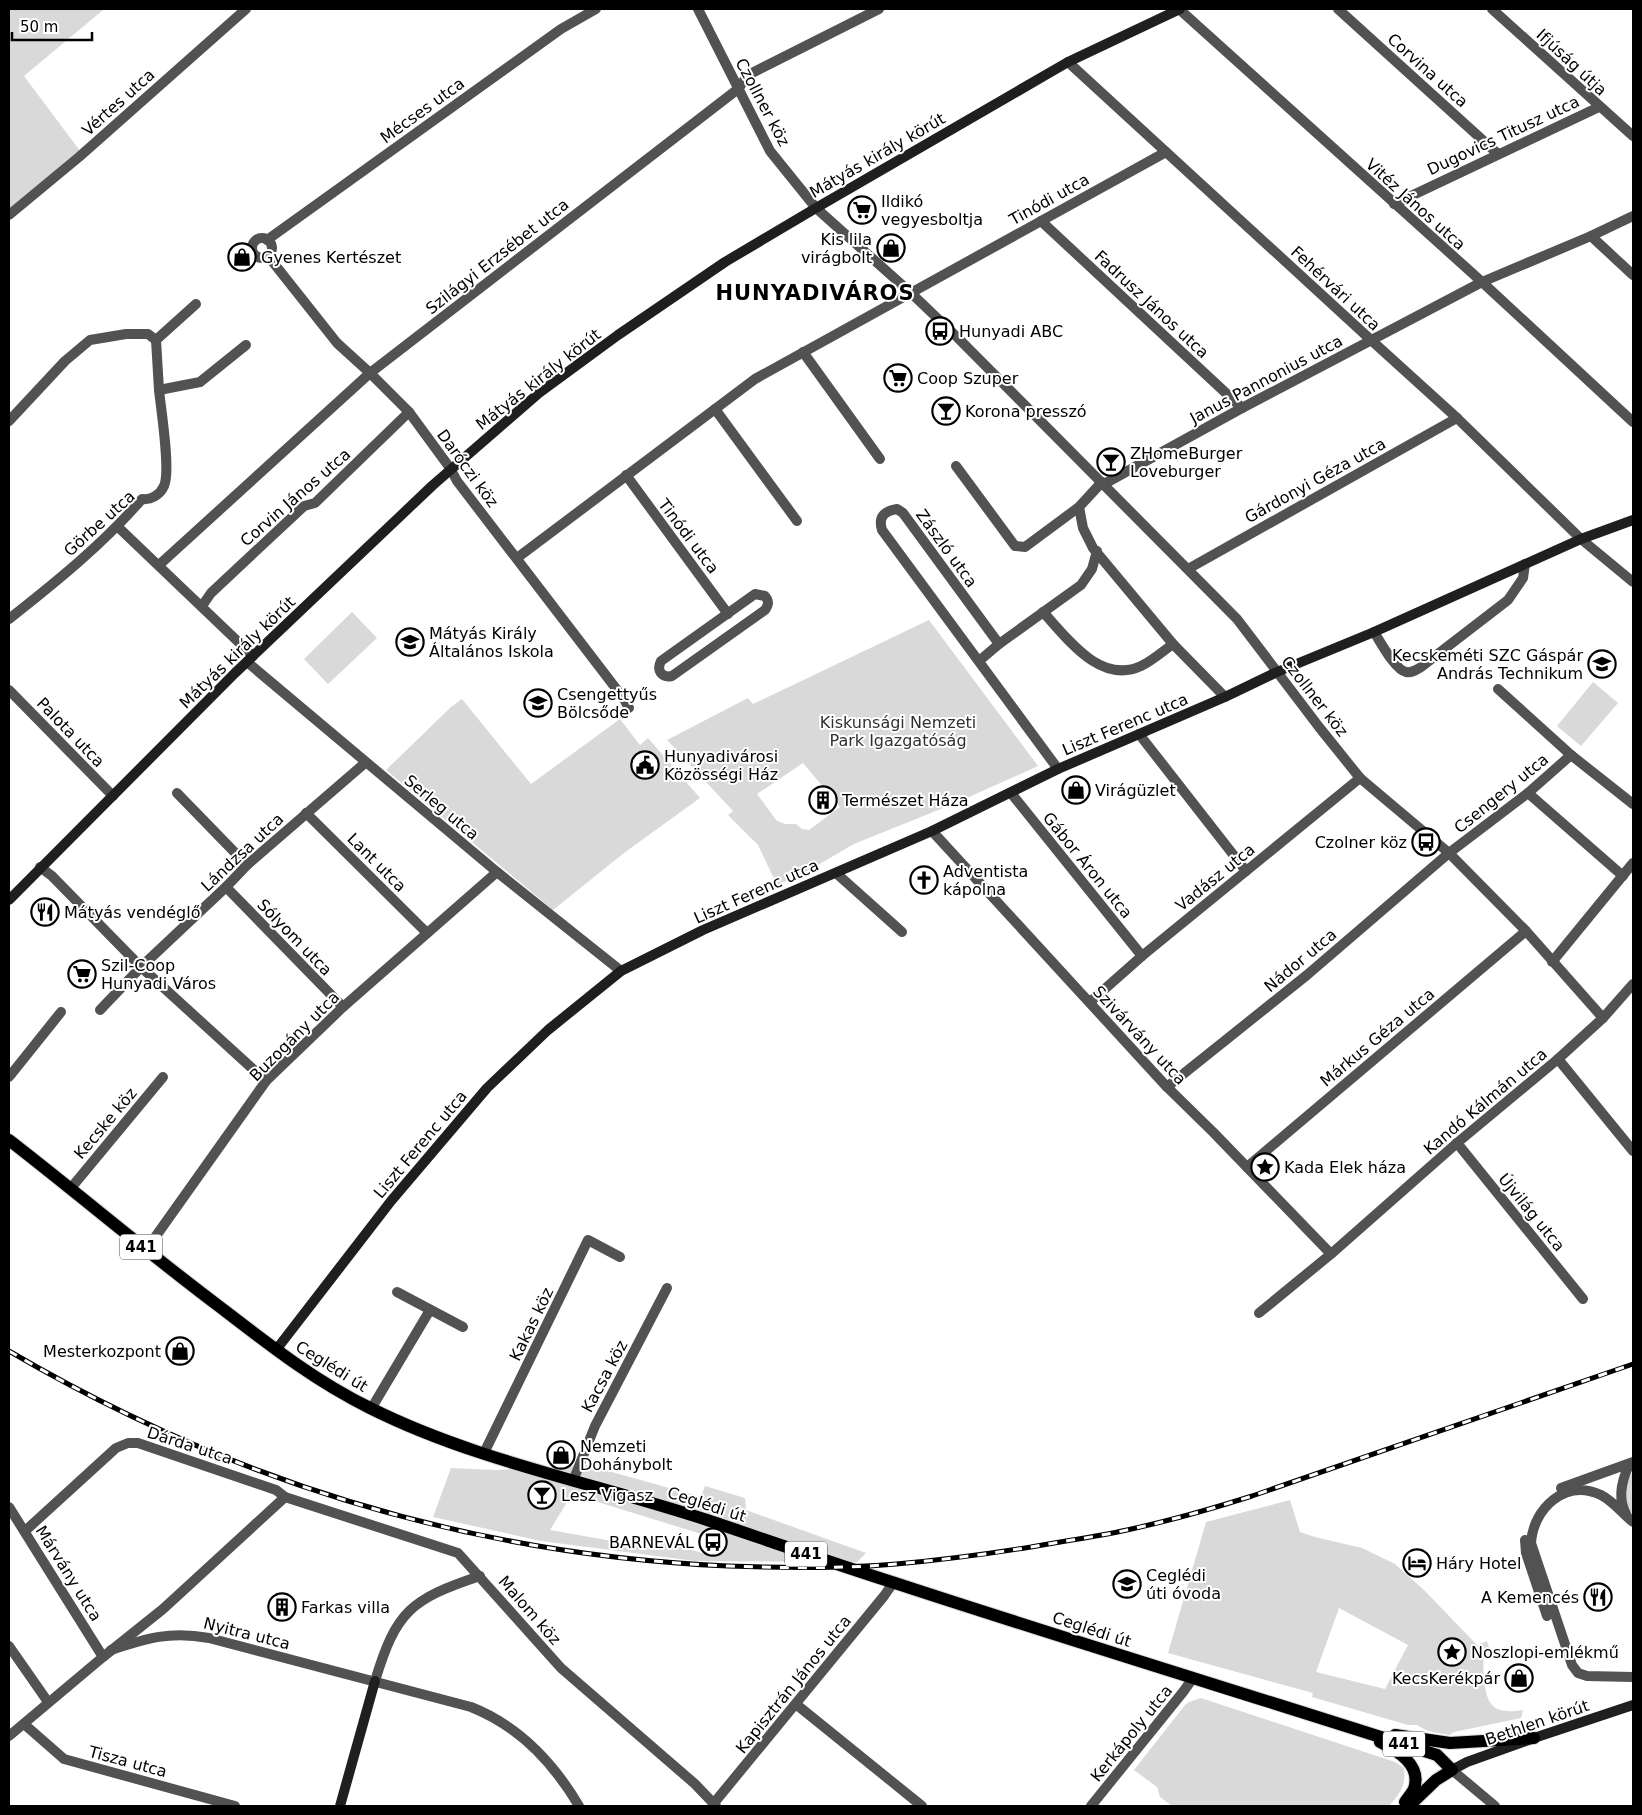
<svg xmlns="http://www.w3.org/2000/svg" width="1642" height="1815" viewBox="0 0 1642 1815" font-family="'DejaVu Sans',sans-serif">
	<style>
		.green { fill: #d9d9d9; fill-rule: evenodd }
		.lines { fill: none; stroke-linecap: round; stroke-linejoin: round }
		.primary-casing { stroke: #dbdbdb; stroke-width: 14 }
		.street { stroke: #525252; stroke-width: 10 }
		.secondary { stroke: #1f1f1f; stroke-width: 10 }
		.primary { stroke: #000; stroke-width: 12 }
		.rail-casing { stroke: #000; stroke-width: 5 }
		.rail { stroke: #fff; stroke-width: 3; stroke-dasharray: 9; stroke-linecap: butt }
		.labels { text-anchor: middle; stroke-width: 4; stroke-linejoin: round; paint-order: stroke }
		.shield { fill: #fff; stroke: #4c4c4c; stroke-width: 1 }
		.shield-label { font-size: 15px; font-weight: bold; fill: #000 }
		.street-label { font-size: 16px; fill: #000; stroke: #fff }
		.poi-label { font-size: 16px; fill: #000; stroke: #fff; text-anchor: start }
		.park-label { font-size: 16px; fill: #303030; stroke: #fff }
		.district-label { font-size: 21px; font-weight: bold; letter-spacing: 1px; fill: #000; stroke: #fff }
	</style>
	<rect width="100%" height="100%" fill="#fff"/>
	<g class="green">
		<polygon points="9,9 101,9 103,10 24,76 80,151 9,210"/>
		<polygon points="352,612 377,638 328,684 304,659"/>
		<path d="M 929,620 L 1038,766 L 958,802 L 854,844 L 811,869 L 777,885 L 758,845 L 728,815 L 733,811 L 667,740 L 748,698 L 753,704 ZM 803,763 L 840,807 L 809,830 L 802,829 L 796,824 L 785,824 L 777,821 L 757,794 Z"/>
		<polygon points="1593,682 1618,703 1581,746 1557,726"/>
		<polygon points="462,699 531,784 620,719 640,745 648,738 700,798 624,853 553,910 386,770 451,707"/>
		<path d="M 587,1465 L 701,1497 L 705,1486 L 745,1498 L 746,1510 L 866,1553 L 857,1562 L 695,1561 L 541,1541 L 433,1517 L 451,1468 L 496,1470 ZM 572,1494 L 711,1537 L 705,1554 L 642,1535 L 639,1543 L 612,1541 L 550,1530 Z"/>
		<path d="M 1633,1471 L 1633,1517 C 1623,1504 1624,1485 1633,1471 Z"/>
		<path d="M 1290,1500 L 1300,1532 L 1315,1537 L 1362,1548 L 1395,1564 L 1425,1591 L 1477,1645 L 1487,1641 L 1489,1647 C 1482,1656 1483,1665 1484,1677 C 1486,1705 1493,1715 1523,1710 L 1521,1718 L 1454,1732 L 1450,1735 C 1438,1733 1427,1732 1417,1725 L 1408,1725 L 1312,1697 L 1313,1693 L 1168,1653 L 1206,1522 ZM 1339,1608 L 1408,1645 L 1385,1689 L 1316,1672 Z"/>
		<path d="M 1201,1698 L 1395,1762 L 1404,1768 C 1406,1787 1400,1793 1389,1806 L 1172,1806 L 1160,1797 L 1157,1787 L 1134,1770 L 1185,1705 L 1189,1702 Z"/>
	</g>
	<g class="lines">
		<g class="primary-casing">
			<g id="primary">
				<path d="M 9,1140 C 80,1195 148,1253 220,1307 C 268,1344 315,1381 370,1408 C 476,1461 595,1483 707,1520 C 770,1541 832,1563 895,1583 C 1075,1642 1256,1697 1437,1755 L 1452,1770 L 1436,1780 L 1409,1806"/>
				<polyline points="1395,1735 1450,1743 1534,1738"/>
				<path d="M 1380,1742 C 1398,1751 1422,1765 1414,1789 C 1412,1793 1408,1798 1405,1802"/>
			</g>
		</g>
		<g class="street">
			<polyline points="698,9 770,151 816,208 911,293 957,337 1237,619 1319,727 1360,778 1449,853 1526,931 1603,1018"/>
			<polyline points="1179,9 1482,282 1633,422"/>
			<polyline points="1338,9 1498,154"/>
			<polyline points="1492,9 1633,136"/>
			<polyline points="1068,62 1371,340 1457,418 1581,539 1633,582"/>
			<polyline points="1394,204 1599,107"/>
			<polyline points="9,215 79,157 246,9"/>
			<polyline points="1041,221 1242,408"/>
			<polyline points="1591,236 1633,275"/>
			<circle cx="262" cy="248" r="10"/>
			<polyline points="267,240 561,29 596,9"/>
			<polyline points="268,256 337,343 370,373 409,412 450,468 457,481 624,699 629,708"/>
			<polyline points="156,340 196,304"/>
			<polyline points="803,352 880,459"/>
			<polyline points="159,390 200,382 246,345"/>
			<polyline points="715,409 797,521"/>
			<polyline points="9,421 65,361 90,340 126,334 148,334 156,340"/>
			<polyline points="956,466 1015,546 1025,547 1079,507 1102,482"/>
			<polyline points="626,475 728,614"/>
			<polyline points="1104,484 1242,408 1482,282 1591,236 1633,216"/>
			<polyline points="1079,507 1083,528 1093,548 1173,644 1225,697"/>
			<polyline points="118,527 253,656"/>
			<polyline points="517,558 755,379 1166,152"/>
			<polyline points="159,565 370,373 738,89 748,75 879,9"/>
			<polyline points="1188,569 1457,418"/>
			<path d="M 755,594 L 765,596 C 769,601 769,604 765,610 L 672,676 C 662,678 656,671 661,661 Z"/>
			<polyline points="202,606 211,593 304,506 315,503 409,412"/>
			<path d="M 1043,612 C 1067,638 1100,685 1141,666 C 1152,661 1163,651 1173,644"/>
			<path d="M 9,619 C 56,582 103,544 142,499 C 151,500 160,495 164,486 C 171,471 161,410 159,390 C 158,374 157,357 156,340"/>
			<path d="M 1374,632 C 1380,641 1395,670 1406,672 C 1412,673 1416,670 1421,667 L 1508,600 L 1523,578 L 1525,564"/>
			<polyline points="999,644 1081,585 1092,569 1097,551"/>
			<path d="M 979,661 L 999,644 L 903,513 L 897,509 C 884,511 878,517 882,530 L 1058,769"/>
			<polyline points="247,662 497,872 621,971"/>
			<polyline points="1498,689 1571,755 1633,804"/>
			<polyline points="9,690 113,796"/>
			<polyline points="1139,734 1246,871"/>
			<polyline points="177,793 247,865"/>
			<polyline points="1011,793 1142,956"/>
			<polyline points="1528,793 1623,876"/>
			<polyline points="306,813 427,933"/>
			<polyline points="932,831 1167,1087 1213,1132 1331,1254"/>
			<polyline points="40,867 52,876 141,967 266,1081"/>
			<polyline points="836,873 902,932"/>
			<polyline points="226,887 343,1007"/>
			<polyline points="1552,962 1633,863"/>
			<polyline points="1090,1002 1142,956 1360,778"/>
			<polyline points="100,1010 141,967 226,887 247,865 365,763"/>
			<polyline points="1558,1059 1633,1151"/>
			<polyline points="9,1077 61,1012"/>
			<polyline points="1167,1087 1307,975 1449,853 1528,793 1571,755"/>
			<polyline points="1457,1143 1583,1299"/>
			<polyline points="1247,1167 1526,931"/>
			<polyline points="71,1188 163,1077"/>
			<polyline points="146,1250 266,1081 343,1007 497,872"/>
			<polyline points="397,1292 463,1327"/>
			<polyline points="1259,1313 1331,1254 1457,1143 1558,1059 1603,1018 1633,984"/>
			<polyline points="371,1409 430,1310"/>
			<polyline points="484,1453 588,1240 620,1257"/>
			<polyline points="573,1481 595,1426 667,1288"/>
			<polyline points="1561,1488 1633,1462"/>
			<polyline points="9,1507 103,1657"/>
			<path d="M 1626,1514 C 1617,1498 1622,1480 1629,1465"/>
			<path d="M 1633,1522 C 1622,1513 1613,1501 1601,1495 C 1565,1478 1533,1509 1531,1543 L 1572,1665 L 1578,1673 L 1587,1676 L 1633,1677"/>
			<polyline points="25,1531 116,1448 128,1443 138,1443 276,1490 285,1497 458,1553 561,1668 695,1784 716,1806"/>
			<polyline points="1525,1540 1526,1553 1547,1616"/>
			<polyline points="9,1646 48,1702"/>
			<path d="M 111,1650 C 147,1638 170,1631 209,1638 L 471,1707 C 519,1726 553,1762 579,1806"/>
			<path d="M 375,1681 C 396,1611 411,1599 480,1576"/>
			<polyline points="797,1705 922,1806"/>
			<polyline points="24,1724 64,1759 235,1806"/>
			<polyline points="9,1736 103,1657 163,1609 285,1497"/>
			<polyline points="1452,1770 1495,1806"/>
			<polyline points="714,1803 884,1596 893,1583"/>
			<polyline points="1091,1806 1183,1692 1193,1678"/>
		</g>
		<g class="secondary">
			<polyline points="9,900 235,673 433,485 539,393 618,335 725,262 816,208 1068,62 1180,9"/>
			<polyline points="276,1350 391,1201 487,1088 548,1030 621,971 703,930 932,831 1058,769 1225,697 1277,672 1374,632 1581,539 1633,520"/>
			<polyline points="1452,1770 1467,1762 1534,1738 1633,1705"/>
			<polyline points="340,1806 375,1681"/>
		</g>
		<use href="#primary" class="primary"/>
		<g class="rail-casing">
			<path id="rail" d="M 9,1351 C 231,1481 470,1555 728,1566 C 784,1568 841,1569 896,1564 C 942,1560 987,1554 1031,1547 C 1063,1541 1096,1537 1127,1530 C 1169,1521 1211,1509 1252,1496 L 1633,1364"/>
		</g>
		<use href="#rail" class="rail"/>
	</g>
	<defs>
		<g id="supermarket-ring" transform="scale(1.4375)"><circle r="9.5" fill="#fff" stroke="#000" stroke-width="1.5"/><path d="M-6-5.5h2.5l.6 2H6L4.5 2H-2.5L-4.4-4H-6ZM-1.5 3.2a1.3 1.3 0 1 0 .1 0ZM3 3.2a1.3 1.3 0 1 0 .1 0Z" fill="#000"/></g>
		<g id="shop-ring" transform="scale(1.4375)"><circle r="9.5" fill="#fff" stroke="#000" stroke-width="1.5"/><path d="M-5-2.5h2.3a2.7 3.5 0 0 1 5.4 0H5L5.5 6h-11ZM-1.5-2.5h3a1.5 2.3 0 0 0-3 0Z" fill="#000"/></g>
		<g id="bus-ring" transform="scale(1.4375)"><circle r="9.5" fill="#fff" stroke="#000" stroke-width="1.5"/><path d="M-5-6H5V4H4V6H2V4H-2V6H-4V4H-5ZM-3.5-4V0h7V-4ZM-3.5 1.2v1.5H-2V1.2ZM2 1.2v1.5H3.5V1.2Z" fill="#000"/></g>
		<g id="bar-ring" transform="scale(1.4375)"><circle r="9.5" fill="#fff" stroke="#000" stroke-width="1.5"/><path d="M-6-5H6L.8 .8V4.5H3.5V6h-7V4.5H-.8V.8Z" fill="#000"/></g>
		<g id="school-ring" transform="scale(1.4375)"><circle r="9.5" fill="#fff" stroke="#000" stroke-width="1.5"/><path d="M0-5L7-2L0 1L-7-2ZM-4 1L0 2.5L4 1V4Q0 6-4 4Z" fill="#000"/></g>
		<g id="civic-ring" transform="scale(1.4375)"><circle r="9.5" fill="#fff" stroke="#000" stroke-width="1.5"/><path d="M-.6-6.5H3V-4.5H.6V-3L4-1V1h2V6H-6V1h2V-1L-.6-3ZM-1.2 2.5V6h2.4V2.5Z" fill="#000"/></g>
		<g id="building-ring" transform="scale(1.4375)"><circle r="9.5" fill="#fff" stroke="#000" stroke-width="1.5"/><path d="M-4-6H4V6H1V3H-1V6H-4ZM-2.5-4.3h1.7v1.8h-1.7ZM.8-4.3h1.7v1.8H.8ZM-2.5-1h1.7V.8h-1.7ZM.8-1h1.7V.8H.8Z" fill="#000"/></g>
		<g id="church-ring" transform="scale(1.4375)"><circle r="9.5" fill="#fff" stroke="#000" stroke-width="1.5"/><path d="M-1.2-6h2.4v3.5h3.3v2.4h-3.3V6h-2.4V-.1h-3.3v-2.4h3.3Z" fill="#000"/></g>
		<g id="restaurant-ring" transform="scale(1.4375)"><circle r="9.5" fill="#fff" stroke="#000" stroke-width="1.5"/><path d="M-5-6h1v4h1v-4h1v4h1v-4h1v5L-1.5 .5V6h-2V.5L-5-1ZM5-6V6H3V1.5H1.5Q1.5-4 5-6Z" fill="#000"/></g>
		<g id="sight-ring" transform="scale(1.4375)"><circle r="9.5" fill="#fff" stroke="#000" stroke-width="1.5"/><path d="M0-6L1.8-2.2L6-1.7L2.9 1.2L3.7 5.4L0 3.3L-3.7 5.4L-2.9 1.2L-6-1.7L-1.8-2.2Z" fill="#000"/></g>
		<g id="hotel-ring" transform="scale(1.4375)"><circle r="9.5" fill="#fff" stroke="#000" stroke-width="1.5"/><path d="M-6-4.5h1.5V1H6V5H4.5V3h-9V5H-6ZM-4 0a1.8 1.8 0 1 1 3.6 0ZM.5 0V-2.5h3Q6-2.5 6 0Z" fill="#000"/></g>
	</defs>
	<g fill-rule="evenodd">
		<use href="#supermarket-ring" x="862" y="210"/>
		<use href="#shop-ring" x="891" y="248"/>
		<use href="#shop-ring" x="242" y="257"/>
		<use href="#bus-ring" x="940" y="331"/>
		<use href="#supermarket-ring" x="898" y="378"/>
		<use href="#bar-ring" x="946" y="411"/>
		<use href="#bar-ring" x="1111" y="462"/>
		<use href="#school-ring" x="410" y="642"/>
		<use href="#school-ring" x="1602" y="664"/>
		<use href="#school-ring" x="538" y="703"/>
		<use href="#civic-ring" x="645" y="765"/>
		<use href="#shop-ring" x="1076" y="790"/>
		<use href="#building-ring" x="823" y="800"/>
		<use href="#bus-ring" x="1426" y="842"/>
		<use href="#church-ring" x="924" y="880"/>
		<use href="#restaurant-ring" x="45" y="912"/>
		<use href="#supermarket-ring" x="82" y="974"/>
		<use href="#sight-ring" x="1265" y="1167"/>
		<use href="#shop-ring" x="180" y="1351"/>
		<use href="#shop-ring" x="561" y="1455"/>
		<use href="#bar-ring" x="542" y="1495"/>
		<use href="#bus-ring" x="713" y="1542"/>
		<use href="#hotel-ring" x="1417" y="1563"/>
		<use href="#school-ring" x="1127" y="1584"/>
		<use href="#restaurant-ring" x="1598" y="1597"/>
		<use href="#building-ring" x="282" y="1607"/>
		<use href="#sight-ring" x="1452" y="1652"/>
		<use href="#shop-ring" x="1519" y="1678"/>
	</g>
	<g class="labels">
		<g class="shield">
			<rect x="120" y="1234.5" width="42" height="25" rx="4"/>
			<rect x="785" y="1541.5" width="42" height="25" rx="4"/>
			<rect x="1383" y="1731.5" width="42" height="25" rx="4"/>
		</g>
		<g class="shield-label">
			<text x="141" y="1252">441</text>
			<text x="806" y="1559">441</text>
			<text x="1404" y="1749">441</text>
		</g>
		<g class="street-label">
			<text transform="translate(1572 62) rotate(43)" y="6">Ifjúság útja</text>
			<text transform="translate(1428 70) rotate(42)" y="6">Corvina utca</text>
			<text transform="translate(118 102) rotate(-42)" y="6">Vértes utca</text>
			<text transform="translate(763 102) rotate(62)" y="6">Czollner köz</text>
			<text transform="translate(422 110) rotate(-36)" y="6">Mécses utca</text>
			<text transform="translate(1503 135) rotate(-25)" y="6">Dugovics Titusz utca</text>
			<text transform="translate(877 155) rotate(-30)" y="6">Mátyás király körút</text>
			<text transform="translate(1049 199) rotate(-29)" y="6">Tinódi utca</text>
			<text transform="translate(1416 204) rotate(42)" y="6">Vitéz János utca</text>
			<text transform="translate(497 256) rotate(-38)" y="6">Szilágyi Erzsébet utca</text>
			<text transform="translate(1336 288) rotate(43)" y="6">Fehérvári utca</text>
			<text transform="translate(1152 304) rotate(43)" y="6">Fadrusz János utca</text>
			<text transform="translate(538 379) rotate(-38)" y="6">Mátyás király körút</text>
			<text transform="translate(1266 379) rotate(-28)" y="6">Janus Pannonius utca</text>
			<text transform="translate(468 468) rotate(54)" y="6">Daróczi köz</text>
			<text transform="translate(1315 480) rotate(-29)" y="6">Gárdonyi Géza utca</text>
			<text transform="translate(295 497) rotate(-41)" y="6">Corvin János utca</text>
			<text transform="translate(99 523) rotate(-42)" y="6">Görbe utca</text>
			<text transform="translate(689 536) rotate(53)" y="6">Tinódi utca</text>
			<text transform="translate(947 548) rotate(54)" y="6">Zászló utca</text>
			<text transform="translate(237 652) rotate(-44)" y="6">Mátyás király körút</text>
			<text transform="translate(1315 696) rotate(52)" y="6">Czollner köz</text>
			<text transform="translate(1125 724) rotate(-23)" y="6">Liszt Ferenc utca</text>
			<text transform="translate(71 732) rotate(46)" y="6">Palota utca</text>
			<text transform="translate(1501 793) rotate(-39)" y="6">Csengery utca</text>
			<text transform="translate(442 807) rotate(40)" y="6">Serleg utca</text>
			<text transform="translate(242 852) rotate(-43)" y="6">Lándzsa utca</text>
			<text transform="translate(377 862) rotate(45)" y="6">Lant utca</text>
			<text transform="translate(1088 865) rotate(51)" y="6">Gábor Áron utca</text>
			<text transform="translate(1215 877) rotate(-39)" y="6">Vadász utca</text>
			<text transform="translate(756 891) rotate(-24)" y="6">Liszt Ferenc utca</text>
			<text transform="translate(295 937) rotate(46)" y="6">Sólyom utca</text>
			<text transform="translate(1300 960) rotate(-40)" y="6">Nádor utca</text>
			<text transform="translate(1140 1035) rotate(47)" y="6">Szivárvány utca</text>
			<text transform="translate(294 1036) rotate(-45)" y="6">Buzogány utca</text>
			<text transform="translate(1377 1037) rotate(-40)" y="6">Márkus Géza utca</text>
			<text transform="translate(1485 1101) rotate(-40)" y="6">Kandó Kálmán utca</text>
			<text transform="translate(105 1123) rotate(-50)" y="6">Kecske köz</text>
			<text transform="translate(420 1144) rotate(-50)" y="6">Liszt Ferenc utca</text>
			<text transform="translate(1532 1212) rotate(51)" y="6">Újvilág utca</text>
			<text transform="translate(531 1324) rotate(-64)" y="6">Kakas köz</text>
			<text transform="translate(332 1366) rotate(32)" y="6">Ceglédi út</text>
			<text transform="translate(604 1376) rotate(-62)" y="6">Kacsa köz</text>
			<text transform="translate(190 1445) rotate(18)" y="6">Dárda utca</text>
			<text transform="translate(707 1504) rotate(18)" y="6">Ceglédi út</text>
			<text transform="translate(69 1573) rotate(58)" y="6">Márvány utca</text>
			<text transform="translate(530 1610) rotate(49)" y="6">Malom köz</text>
			<text transform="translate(1092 1629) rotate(18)" y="6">Ceglédi út</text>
			<text transform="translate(247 1633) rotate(14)" y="6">Nyitra utca</text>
			<text transform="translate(793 1684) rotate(-51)" y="6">Kapisztrán János utca</text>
			<text transform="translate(1537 1722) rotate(-19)" y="6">Bethlen körút</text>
			<text transform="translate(1131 1733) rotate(-51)" y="6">Kerkápoly utca</text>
			<text transform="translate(128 1761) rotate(15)" y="6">Tisza utca</text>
		</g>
		<g class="poi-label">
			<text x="881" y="207">Ildikó<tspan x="881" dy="18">vegyesboltja</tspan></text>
			<text x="872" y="245" text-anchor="end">Kis lila<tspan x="872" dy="18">virágbolt</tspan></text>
			<text x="261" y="263">Gyenes Kertészet</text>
			<text x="959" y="337">Hunyadi ABC</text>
			<text x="917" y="384">Coop Szuper</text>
			<text x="965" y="417">Korona presszó</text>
			<text x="1130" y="459">ZHomeBurger<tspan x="1130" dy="18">Loveburger</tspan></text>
			<text x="429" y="639">Mátyás Király<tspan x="429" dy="18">Általános Iskola</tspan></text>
			<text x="1583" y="661" text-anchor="end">Kecskeméti SZC Gáspár<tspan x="1583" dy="18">András Technikum</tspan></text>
			<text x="557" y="700">Csengettyűs<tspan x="557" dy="18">Bölcsőde</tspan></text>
			<text x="664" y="762">Hunyadivárosi<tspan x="664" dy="18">Közösségi Ház</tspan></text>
			<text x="1095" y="796">Virágüzlet</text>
			<text x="842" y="806">Természet Háza</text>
			<text x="1407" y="848" text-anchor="end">Czolner köz</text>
			<text x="943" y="877">Adventista<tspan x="943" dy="18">kápolna</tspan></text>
			<text x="64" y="918">Mátyás vendéglő</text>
			<text x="101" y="971">Szil-Coop<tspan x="101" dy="18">Hunyadi Város</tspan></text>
			<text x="1284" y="1173">Kada Elek háza</text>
			<text x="161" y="1357" text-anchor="end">Mesterkozpont</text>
			<text x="580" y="1452">Nemzeti<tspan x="580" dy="18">Dohánybolt</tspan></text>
			<text x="561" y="1501">Lesz Vigasz</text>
			<text x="694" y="1548" text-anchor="end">BARNEVÁL</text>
			<text x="1436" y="1569">Háry Hotel</text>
			<text x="1146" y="1581">Ceglédi<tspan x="1146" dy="18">úti óvoda</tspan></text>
			<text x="1579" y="1603" text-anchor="end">A Kemencés</text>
			<text x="301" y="1613">Farkas villa</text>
			<text x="1471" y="1658">Noszlopi-emlékmű</text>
			<text x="1500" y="1684" text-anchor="end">KecsKerékpár</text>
		</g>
		<g class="park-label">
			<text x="898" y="728">Kiskunsági Nemzeti<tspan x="898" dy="18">Park Igazgatóság</tspan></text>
		</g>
		<g class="district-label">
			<text x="815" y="300">HUNYADIVÁROS</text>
		</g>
	</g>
	<rect width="1642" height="1815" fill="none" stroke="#000000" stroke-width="20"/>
	<path d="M12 32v8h80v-8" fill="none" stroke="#000000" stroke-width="2.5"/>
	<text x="20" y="32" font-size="15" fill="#000000" stroke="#ffffff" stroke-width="4" paint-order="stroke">50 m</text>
</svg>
